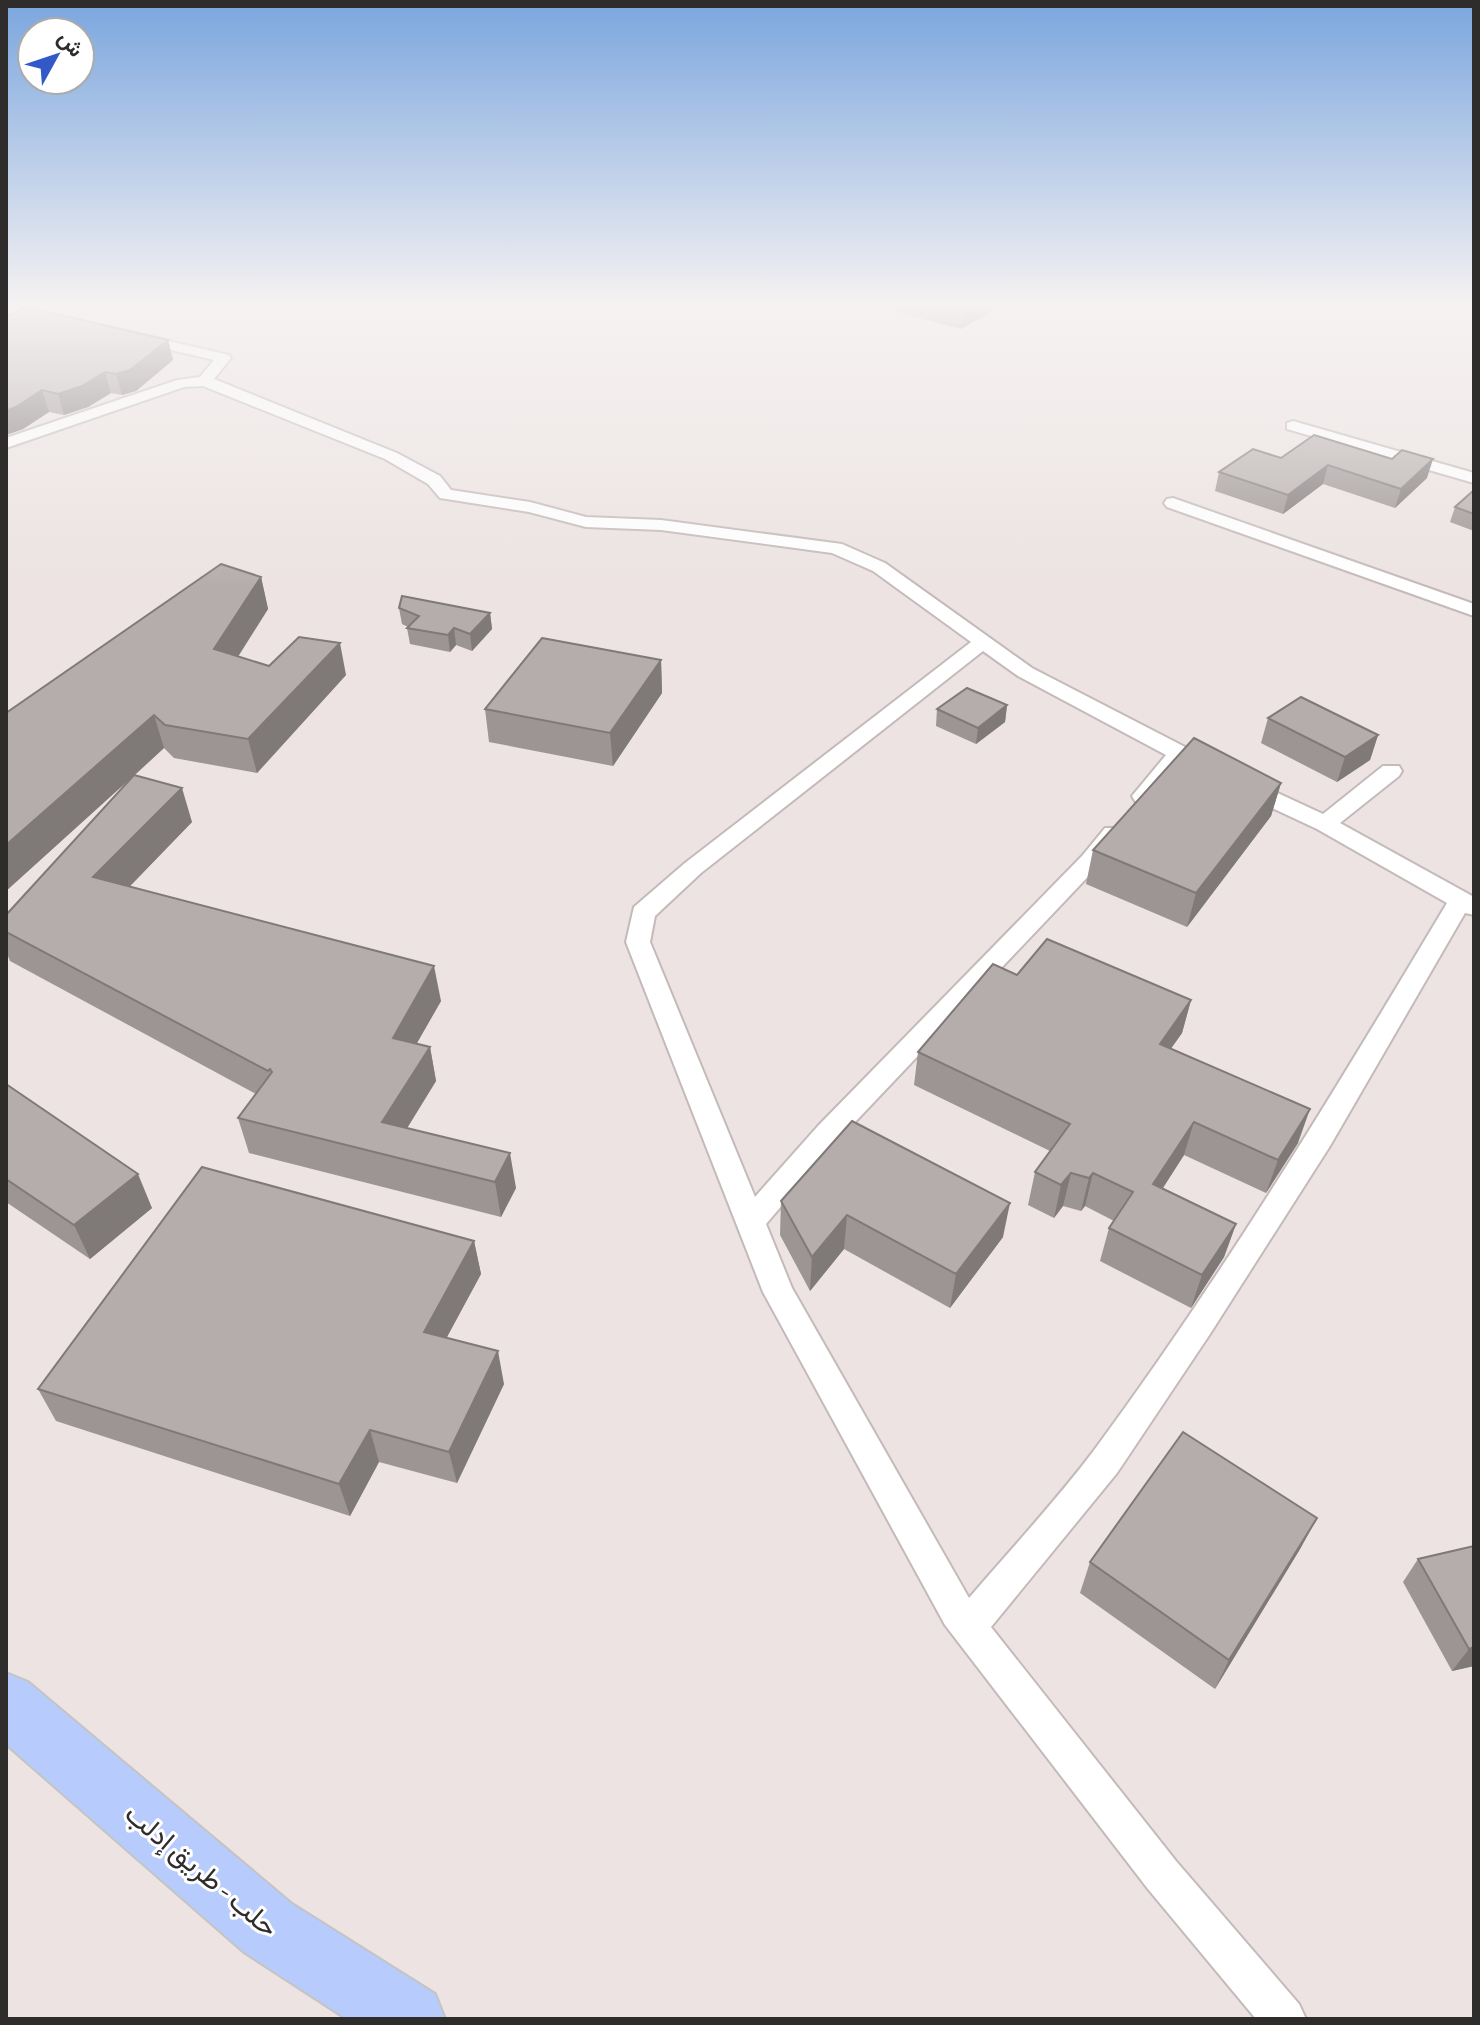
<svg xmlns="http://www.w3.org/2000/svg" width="1480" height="2025" viewBox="0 0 1480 2025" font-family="'Alegreya Sans',Vazirmatn,sans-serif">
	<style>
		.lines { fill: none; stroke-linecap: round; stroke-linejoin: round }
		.minor-casing { stroke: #c3bab9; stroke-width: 4 }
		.trunk-casing { stroke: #c5c4c4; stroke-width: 4 }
		.minor { fill: #fff; fill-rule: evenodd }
		.trunk { fill: #b7ccfc; fill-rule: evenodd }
		.wall { fill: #9c9594 }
		.shaded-wall { fill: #7f7978 }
		.building { fill: #b5adac; stroke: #7f7978; stroke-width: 2 }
		.labels { text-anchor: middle; stroke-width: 6; stroke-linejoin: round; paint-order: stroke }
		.near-street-label { font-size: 28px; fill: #2f2c2c; stroke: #fff }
	</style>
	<rect width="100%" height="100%" fill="#ece3e2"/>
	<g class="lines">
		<g class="minor-casing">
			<g id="minor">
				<polygon points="6,304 58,316 60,319 53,323 6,312"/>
				<polygon points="1464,304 1474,304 1474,308 1465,308"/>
				<path d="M 138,334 L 229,355 L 231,358 L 214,379 L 397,453 L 440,476 L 451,490 L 530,502 L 586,517 L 661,520 L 842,544 L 885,563 L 1032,668 L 1187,748 L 1190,753 L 1151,801 L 1135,801 L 1132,796 L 1166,755 L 1018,676 L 983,651 L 701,873 L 655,916 L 650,942 L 755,1197 L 818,1126 L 1082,856 L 1105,828 L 1121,828 L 1124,833 L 1098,866 L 838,1140 L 766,1224 L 792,1288 L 969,1598 C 1011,1549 1056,1501 1095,1449 C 1224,1274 1336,1089 1447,903 L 1317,829 L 1238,792 L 1235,787 L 1238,782 L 1254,782 L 1323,814 L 1383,766 L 1399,766 L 1402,771 L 1399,776 L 1340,823 L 1474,897 L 1474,915 L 1465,913 L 1330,1146 L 1210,1334 L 1117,1473 L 991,1627 L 1176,1861 L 1299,2004 L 1306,2019 L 1256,2019 L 1148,1889 L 945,1625 L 763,1292 L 626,942 L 634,907 L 685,863 L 971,642 L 873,571 L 832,553 L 661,530 L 586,527 L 529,512 L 440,498 L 428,484 L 385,459 L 203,386 L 184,387 L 6,448 L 6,438 L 177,380 L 200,377 L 214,360 L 133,341 L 131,338 Z"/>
				<polygon points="1293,421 1474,473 1474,483 1287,429 1287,423"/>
				<polygon points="1173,498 1474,604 1474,616 1167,507 1164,503 1167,499"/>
			</g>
		</g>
		<g class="trunk-casing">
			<polygon id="trunk" points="6,1673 28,1682 292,1904 435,1994 445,2019 347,2019 244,1952 6,1744"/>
		</g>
		<use href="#minor" class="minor"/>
		<use href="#trunk" class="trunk"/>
	</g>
	<g class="wall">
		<polygon points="867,304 1005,304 961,329"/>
		<polygon points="6,317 168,340 173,360 136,391 122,395 111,393 88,407 64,415 49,412 23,429 6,435"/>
		<polygon points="1281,458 1392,459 1427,478 1395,508 1323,484 1283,514 1215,491 1219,472"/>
		<polygon points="1474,490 1474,531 1450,522 1455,507"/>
		<polygon points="261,577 268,609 238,657 269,666 346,675 257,773 174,758 164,748 135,775 192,822 129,887 441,1001 416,1044 430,1047 436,1081 407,1128 516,1188 501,1217 249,1153 238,1118 256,1094 10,961 6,951 6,915 130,779 6,891 6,713"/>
		<polygon points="399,608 490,613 492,629 472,651 456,645 450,652 410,644 407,628 408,627 402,624"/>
		<polygon points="661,660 662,693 613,766 489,742 485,709"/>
		<polygon points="1007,705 1005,722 976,744 936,726 937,709"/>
		<polygon points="1268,718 1378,735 1370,760 1337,782 1261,743"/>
		<polygon points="1281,783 1271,816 1187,927 1086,884 1093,850"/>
		<polygon points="1017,975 1191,1000 1182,1033 1171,1048 1298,1143 1266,1193 1184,1155 1163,1188 1236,1224 1224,1257 1191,1308 1100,1261 1109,1228 1114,1221 1085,1206 1081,1211 1063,1206 1054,1218 1028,1205 1035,1172 1050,1151 914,1085 918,1052"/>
		<polygon points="6,1084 152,1208 90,1259 6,1202"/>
		<polygon points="781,1201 1003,1237 950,1308 844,1249 810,1291 780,1235"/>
		<polygon points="474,1241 481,1274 446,1338 504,1384 457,1483 379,1462 350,1516 56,1421 38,1389"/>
		<polygon points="1317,1518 1300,1549 1215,1689 1080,1593 1090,1562"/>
		<polygon points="1474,1546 1474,1666 1452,1671 1403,1582 1418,1559"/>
	</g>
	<g class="shaded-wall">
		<polygon points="963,304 1005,304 961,329"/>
		<polygon points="168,340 173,360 136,391 122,395 116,374"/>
		<polygon points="105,372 111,393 88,407 64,415 58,394"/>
		<polygon points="42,390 49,412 23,429 6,435 6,411"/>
		<polygon points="1433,459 1427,478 1395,508 1401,489"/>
		<polygon points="1328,465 1323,484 1283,514 1288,495"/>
		<polygon points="261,577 268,609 222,681 214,649"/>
		<polygon points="490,613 492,629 472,651 470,634"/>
		<polygon points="454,628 456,645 450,652 448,635"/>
		<polygon points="340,643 346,675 257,773 248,739"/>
		<polygon points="661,660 662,693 613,766 610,733"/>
		<polygon points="1007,705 1005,722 976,744 978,728"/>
		<polygon points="154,715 164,748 6,891 6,845"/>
		<polygon points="1378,735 1370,760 1337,782 1345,757"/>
		<polygon points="1281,783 1271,816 1187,927 1196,893"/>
		<polygon points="182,788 192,822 106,911 93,877"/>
		<polygon points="434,966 441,1001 400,1073 393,1038"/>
		<polygon points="1191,1000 1182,1033 1151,1077 1160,1044"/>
		<polygon points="430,1047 436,1081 390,1156 382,1122"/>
		<polygon points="1310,1109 1298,1143 1266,1193 1278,1160"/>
		<polygon points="1194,1122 1184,1155 1144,1217 1153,1184"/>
		<polygon points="510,1153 516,1188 501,1217 495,1182"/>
		<polygon points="1071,1173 1063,1206 1054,1218 1061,1185"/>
		<polygon points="1093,1173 1085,1206 1081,1211 1089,1178"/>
		<polygon points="138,1174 152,1208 90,1259 74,1225"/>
		<polygon points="1010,1203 1003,1237 950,1308 956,1274"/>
		<polygon points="847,1215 844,1249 810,1291 812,1257"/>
		<polygon points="1236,1224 1224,1257 1191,1308 1202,1275"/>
		<polygon points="474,1241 481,1274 432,1365 424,1332"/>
		<polygon points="498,1351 504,1384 457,1483 449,1452"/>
		<polygon points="370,1430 379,1462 350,1516 339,1484"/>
		<polygon points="1317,1518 1300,1549 1215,1689 1229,1660"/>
		<polygon points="1474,1647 1474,1666 1452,1671 1469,1649"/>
	</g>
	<g class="building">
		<polygon points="26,307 168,340 130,370 116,374 105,372 82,386 58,394 42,390 16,407 6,411 6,317"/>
		<polygon points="1314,435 1392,459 1402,450 1433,459 1401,489 1328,465 1288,495 1219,472 1253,449 1281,458"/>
		<polygon points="1474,490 1474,514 1455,507"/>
		<polygon points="221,564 261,577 214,649 269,666 299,637 340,643 248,739 165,725 154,715 6,845 6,713"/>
		<polygon points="402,596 490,613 470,634 454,628 448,635 407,628 419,616 399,608"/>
		<polygon points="542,638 661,660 610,733 485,709"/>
		<polygon points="967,688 1007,705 978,728 937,709"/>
		<polygon points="1301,697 1378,735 1345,757 1268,718"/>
		<polygon points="1194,738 1281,783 1196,893 1093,850"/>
		<polygon points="134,775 182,788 93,877 434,966 393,1038 430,1047 382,1122 510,1153 495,1182 238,1118 272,1072 270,1069 268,1071 6,932 6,915"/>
		<polygon points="1047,939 1191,1000 1160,1044 1310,1109 1278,1160 1194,1122 1153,1184 1236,1224 1202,1275 1109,1228 1133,1192 1093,1173 1089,1178 1071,1173 1061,1185 1035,1172 1070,1124 918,1052 993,964 1017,975"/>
		<polygon points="6,1084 138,1174 74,1225 6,1179"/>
		<polygon points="852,1121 1010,1203 956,1274 847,1215 812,1257 781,1201"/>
		<polygon points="202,1167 474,1241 424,1332 498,1351 449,1452 370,1430 339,1484 38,1389"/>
		<polygon points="1183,1432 1317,1518 1229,1660 1090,1562"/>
		<polygon points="1474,1546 1474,1647 1469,1649 1418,1559"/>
	</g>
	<linearGradient id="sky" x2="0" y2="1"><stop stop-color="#7aa6de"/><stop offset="0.52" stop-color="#f6f2f2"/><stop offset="1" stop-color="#f6f2f2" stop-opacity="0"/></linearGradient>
	<rect width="1480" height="587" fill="url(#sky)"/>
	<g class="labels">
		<g class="near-street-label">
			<text transform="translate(202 1870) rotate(40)" y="10">حلب - طريق إدلب</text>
		</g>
	</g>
	<rect width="1480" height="2025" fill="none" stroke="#2f2c2c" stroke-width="16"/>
	<g transform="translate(56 56) rotate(50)"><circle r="38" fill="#ffffff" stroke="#acabab" stroke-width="2"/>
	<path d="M0-6L14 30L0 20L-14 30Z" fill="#3359c9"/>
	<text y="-12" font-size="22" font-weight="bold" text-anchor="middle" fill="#2f2c2c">ش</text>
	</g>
</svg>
